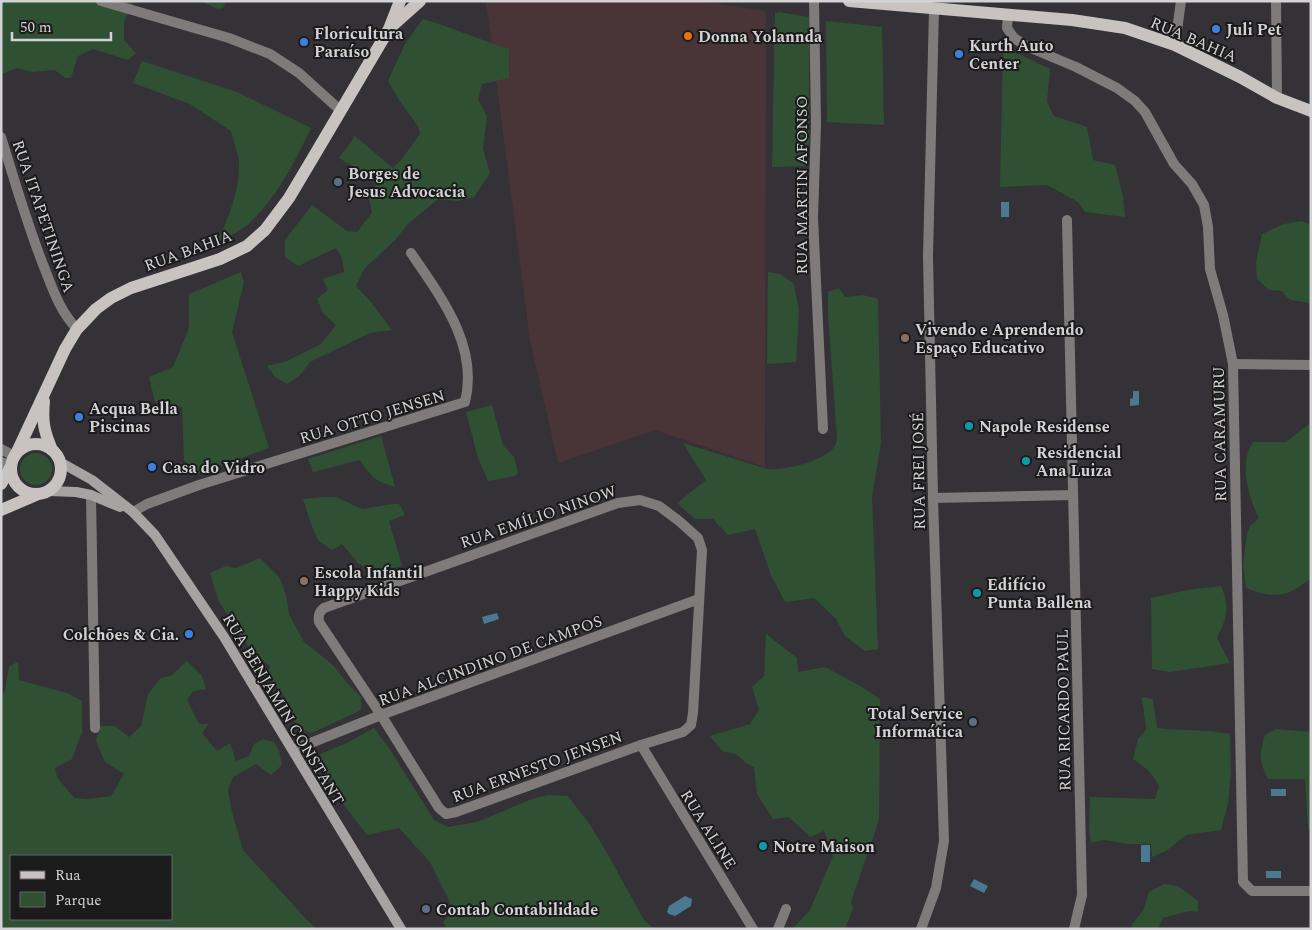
<svg xmlns="http://www.w3.org/2000/svg" width="1312" height="930" viewBox="0 0 1312 930" font-family="Spectral,serif">
	<style>
		.industrial { fill: #493537 }
		.green { fill: #305033; fill-rule: evenodd }
		.water { fill: #4c7992 }
		.lines { fill: none; stroke-linecap: round; stroke-linejoin: round }
		.minor { stroke: #7e7b7a; stroke-width: 10 }
		.tertiary { stroke: #7e7b7a; stroke-width: 10 }
		.secondary { stroke: #a7a3a2; stroke-width: 10 }
		.primary { stroke: #c8c2c1; stroke-width: 12 }
		.shop-dot { fill: #3f7fe0; stroke: #1b1b1c; stroke-width: 2 }
		.food-dot { fill: #e8710a; stroke: #1b1b1c; stroke-width: 2 }
		.service-dot { fill: #5c6f8a; stroke: #1b1b1c; stroke-width: 2 }
		.education-dot { fill: #8d6e63; stroke: #1b1b1c; stroke-width: 2 }
		.culture-dot { fill: #0f9aa8; stroke: #1b1b1c; stroke-width: 2 }
		.labels { text-anchor: middle; stroke-width: 4; stroke-linejoin: round; paint-order: stroke }
		.poi-label { font-size: 16px; font-weight: bold; fill: #d3d3d5; stroke: #1b1b1c; text-anchor: start }
		.street-label { font-size: 16px; fill: #d3d3d5; stroke: #1b1b1c }
	</style>
	<rect width="100%" height="100%" fill="#343237"/>
	<polygon class="industrial" points="486,1 699,1 766,11 765,467 655,430 558,463 530,340"/>
	<g class="green">
		<polygon points="1,1 134,1 124,22 124,40 136,53 128,60 93,49 78,56 71,78 65,78 55,70 32,72 17,68 1,74"/>
		<polygon points="200,1 226,1 223,8 218,9"/>
		<polygon points="779,12 809,17 809,166 772,167 775,13"/>
		<path d="M 423,19 C 452,27 480,40 509,49 L 509,78 L 482,84 L 478,99 L 487,117 L 483,149 L 490,173 L 474,197 L 458,201 L 438,199 L 408,224 L 395,240 L 364,269 L 356,286 L 370,301 L 392,330 L 370,333 L 310,362 L 300,375 L 287,384 L 275,377 L 267,366 L 287,361 L 321,344 L 336,325 L 323,313 L 317,299 L 328,290 L 323,279 L 344,272 L 342,258 L 336,248 L 298,266 L 285,257 L 285,240 L 312,205 L 347,231 L 357,232 L 372,213 L 369,197 L 376,185 L 357,169 L 339,158 L 355,136 L 393,168 L 401,160 L 420,134 L 418,126 L 399,100 L 388,81 L 405,44 Z"/>
		<polygon points="826,21 882,27 884,125 827,122"/>
		<polygon points="1003,49 1021,55 1050,69 1047,102 1054,116 1087,127 1093,160 1115,165 1123,196 1125,217 1085,212 1078,202 1047,185 1000,187"/>
		<path d="M 142,61 L 237,92 L 311,128 C 294,163 276,200 246,226 C 237,233 225,238 216,244 C 228,220 240,189 239,162 C 238,152 233,141 231,131 L 190,104 L 133,83 Z"/>
		<path d="M 1302,221 L 1311,225 L 1311,304 C 1297,298 1292,306 1282,291 L 1269,290 L 1257,279 L 1256,263 L 1262,234 L 1284,224 Z"/>
		<polygon points="241,272 244,282 232,332 269,448 198,474 184,460 182,407 155,402 149,377 173,367 189,328 189,294"/>
		<polygon points="768,272 780,274 794,284 799,310 796,362 767,364"/>
		<path d="M 839,288 L 845,297 L 863,295 L 878,299 L 881,443 L 872,497 L 878,649 L 865,651 L 845,636 L 836,619 L 814,598 L 785,602 L 771,575 L 755,529 L 728,535 L 713,519 L 695,519 L 677,503 L 706,480 L 683,443 L 767,469 C 784,471 825,461 835,446 C 836,444 837,441 837,438 L 828,315 L 828,292 Z"/>
		<polygon points="492,405 503,445 514,457 518,472 515,476 488,481 478,458 466,412"/>
		<path d="M 1309,424 L 1311,425 L 1311,579 C 1304,582 1300,587 1294,590 C 1279,598 1261,595 1246,588 L 1243,565 L 1247,534 L 1250,526 L 1259,518 C 1248,497 1239,462 1253,442 L 1286,442 Z"/>
		<path d="M 381,436 L 395,487 C 374,480 372,478 360,460 L 313,472 L 308,459 Z"/>
		<circle cx="36" cy="469" r="16"/>
		<polygon points="324,497 336,497 362,509 393,504 399,504 405,515 389,521 402,566 373,572 358,563 342,544 332,550 318,540 311,524 303,499"/>
		<path d="M 260,558 L 279,577 L 286,595 L 289,614 L 304,642 L 333,665 L 347,683 L 361,697 L 361,710 L 312,733 C 289,726 297,717 287,701 C 281,691 273,682 266,672 L 271,667 L 251,650 L 219,602 L 210,573 L 226,566 L 236,568 Z"/>
		<path d="M 1221,586 C 1230,607 1227,618 1217,638 L 1230,663 L 1170,672 L 1152,669 L 1151,598 L 1188,590 Z"/>
		<polygon points="766,634 797,658 798,672 825,667 862,687 880,699 879,820 851,902 853,908 845,929 792,929 810,910 833,856 824,831 810,837 789,817 773,819 757,794 754,767 746,763 736,754 722,751 710,736 750,724 759,710 752,687 764,676"/>
		<path d="M 187,661 L 202,676 L 206,689 L 193,691 L 187,700 L 199,724 L 209,724 L 202,733 L 217,751 L 230,743 L 236,761 L 249,756 L 254,744 L 263,739 L 274,742 L 279,751 L 282,765 L 271,775 L 256,764 L 233,777 L 228,790 L 232,812 L 243,850 L 307,920 L 317,929 L 1,929 L 1,698 L 5,691 L 9,666 L 18,662 L 19,680 L 67,693 L 82,701 L 82,732 L 72,759 L 55,768 L 57,777 L 74,798 L 88,799 L 111,796 L 124,774 L 105,762 L 96,741 L 100,726 L 115,726 L 129,737 L 141,726 L 148,694 L 161,678 L 171,676 ZM 11,856 L 171,856 L 171,919 L 11,919 Z"/>
		<path d="M 1142,697 L 1153,699 L 1157,728 C 1181,731 1206,729 1230,734 L 1231,773 L 1228,803 L 1221,830 L 1186,835 L 1166,851 L 1152,857 L 1151,844 L 1129,844 L 1104,840 L 1091,843 L 1089,828 L 1090,797 L 1155,799 L 1159,786 C 1153,773 1145,767 1133,759 L 1138,739 L 1146,730 Z"/>
		<polygon points="374,728 389,748 434,820 448,827 477,822 532,799 548,795 568,796 590,825 607,853 644,920 654,929 447,929 443,922 454,911 430,862 399,828 367,835 332,789 320,754 347,743"/>
		<path d="M 1276,729 L 1311,732 L 1311,829 L 1308,829 L 1305,779 L 1268,779 C 1259,761 1259,755 1265,735 Z"/>
		<polygon points="1164,884 1178,886 1198,901 1198,912 1189,911 1163,918 1158,929 1130,929 1132,924 1143,911 1149,892"/>
	</g>
	<g class="water">
		<polygon points="1009,202 1009,217 1001,217 1001,202"/>
		<polygon points="1133,391 1139,391 1139,405 1130,406 1130,399 1133,398"/>
		<polygon points="497,613 499,619 484,624 482,617"/>
		<rect x="1271" y="789" width="15" height="7"/>
		<rect x="1141" y="845" width="9" height="17"/>
		<rect x="1266" y="871" width="15" height="7"/>
		<polygon points="974,879 988,886 984,893 970,886"/>
		<polygon points="685,896 692,899 691,906 675,916 669,914 667,912 669,906"/>
	</g>
	<g class="lines">
		<g class="minor">
			<polyline points="101,1 229,38 270,54 299,73 340,110"/>
			<polyline points="814,1 816,124 813,218 823,429"/>
			<polyline points="1276,1 1277,98"/>
			<polyline points="1008,15 1007,28 1014,38 1026,46 1076,67 1117,88 1135,101 1145,112 1174,164 1192,184 1204,205 1208,227 1210,269 1223,315 1233,364 1243,882 1252,891 1311,891"/>
			<polyline points="1175,45 1181,1"/>
			<path d="M 1,137 C 15,182 28,228 46,272 C 54,293 61,312 77,329"/>
			<polyline points="1067,220 1082,895 1074,929"/>
			<polyline points="1233,364 1311,365"/>
			<polyline points="1,449 14,456"/>
			<polyline points="1,462 11,465"/>
			<polyline points="91,495 95,728"/>
			<polyline points="933,498 1073,495"/>
			<path d="M 640,500 L 659,506 L 679,521 L 698,538 L 702,550 L 693,713 L 691,725 L 683,732 L 641,745 L 456,812 L 446,814 L 439,808 L 381,715 L 319,622 C 318,615 319,612 324,608 L 618,503 Z"/>
			<path d="M 133,512 L 147,504 L 199,485 L 465,402 C 479,346 441,297 411,253"/>
			<polyline points="641,745 753,929"/>
			<polyline points="293,750 381,715 699,599"/>
			<polyline points="778,929 786,909"/>
		</g>
		<polyline class="tertiary" points="921,929 936,888 944,841 933,498 928,256 934,9"/>
		<g class="secondary">
			<polyline points="60,462 92,480 133,512 155,535 224,637 401,929"/>
			<polyline points="48,491 76,492 91,495 120,507"/>
		</g>
		<g class="primary">
			<polyline points="849,1 1072,20 1125,28 1175,45 1240,77 1277,98 1311,111"/>
			<polyline points="392,26 420,1"/>
			<path d="M 44,401 C 42,422 44,431 52,450"/>
			<circle cx="36" cy="469" r="25"/>
			<polyline points="17,452 65,349 77,329 96,309 111,298 131,288 220,259 247,246 265,230 289,198 314,156 389,29 400,1"/>
			<polyline points="1,484 10,468"/>
			<polyline points="1,510 36,495"/>
		</g>
	</g>
	<g class="shop-dot">
		<circle cx="1216" cy="29" r="5"/>
		<circle cx="304" cy="42" r="5"/>
		<circle cx="959" cy="54" r="5"/>
		<circle cx="79" cy="417" r="5"/>
		<circle cx="152" cy="467" r="5"/>
		<circle cx="189" cy="634" r="5"/>
	</g>
	<circle class="food-dot" cx="688" cy="36" r="5"/>
	<g class="service-dot">
		<circle cx="338" cy="182" r="5"/>
		<circle cx="973" cy="722" r="5"/>
		<circle cx="426" cy="909" r="5"/>
	</g>
	<g class="education-dot">
		<circle cx="905" cy="338" r="5"/>
		<circle cx="304" cy="581" r="5"/>
	</g>
	<g class="culture-dot">
		<circle cx="969" cy="426" r="5"/>
		<circle cx="1026" cy="461" r="5"/>
		<circle cx="977" cy="593" r="5"/>
		<circle cx="763" cy="846" r="5"/>
	</g>
	<g class="labels">
		<g class="poi-label">
			<text x="1226" y="35">Juli Pet</text>
			<text x="314" y="39">Floricultura<tspan x="314" dy="18">Paraíso</tspan></text>
			<text x="698" y="42">Donna Yolannda</text>
			<text x="969" y="51">Kurth Auto<tspan x="969" dy="18">Center</tspan></text>
			<text x="348" y="179">Borges de<tspan x="348" dy="18">Jesus Advocacia</tspan></text>
			<text x="915" y="335">Vivendo e Aprendendo<tspan x="915" dy="18">Espaço Educativo</tspan></text>
			<text x="89" y="414">Acqua Bella<tspan x="89" dy="18">Piscinas</tspan></text>
			<text x="979" y="432">Napole Residense</text>
			<text x="1036" y="458">Residencial<tspan x="1036" dy="18">Ana Luiza</tspan></text>
			<text x="162" y="473">Casa do Vidro</text>
			<text x="314" y="578">Escola Infantil<tspan x="314" dy="18">Happy Kids</tspan></text>
			<text x="987" y="590">Edifício<tspan x="987" dy="18">Punta Ballena</tspan></text>
			<text x="179" y="640" text-anchor="end">Colchões &amp; Cia.</text>
			<text x="963" y="719" text-anchor="end">Total Service<tspan x="963" dy="18">Informática</tspan></text>
			<text x="773" y="852">Notre Maison</text>
			<text x="436" y="915">Contab Contabilidade</text>
		</g>
		<g class="street-label">
			<text transform="translate(1194 39) rotate(23)" y="6">RUA BAHIA</text>
			<text transform="translate(801 185) rotate(-90)" y="6">RUA MARTIN AFONSO</text>
			<text transform="translate(44 216) rotate(71)" y="6">RUA ITAPETININGA</text>
			<text transform="translate(188 250) rotate(-20)" y="6">RUA BAHIA</text>
			<text transform="translate(372 416) rotate(-17)" y="6">RUA OTTO JENSEN</text>
			<text transform="translate(1219 434) rotate(-91)" y="6">RUA CARAMURU</text>
			<text transform="translate(918 471) rotate(-91)" y="6">RUA FREI JOSÉ</text>
			<text transform="translate(538 516) rotate(-19)" y="6">RUA EMÍLIO NINOW</text>
			<text transform="translate(490 660) rotate(-20)" y="6">RUA ALCINDINO DE CAMPOS</text>
			<text transform="translate(284 709) rotate(59)" y="6">RUA BENJAMIN CONSTANT</text>
			<text transform="translate(1063 710) rotate(-91)" y="6">RUA RICARDO PAUL</text>
			<text transform="translate(537 766) rotate(-20)" y="6">RUA ERNESTO JENSEN</text>
			<text transform="translate(709 829) rotate(58)" y="6">RUA ALINE</text>
		</g>
	</g>
	<rect width="1312" height="930" fill="none" stroke="#d3d3d5" stroke-width="5"/>
	<rect x="10" y="855" width="162" height="65" fill="#1b1b1c" stroke="#656566"/>
	<rect x="20" y="871" width="25" height="8" fill="#c8c2c1" stroke="#656566"/>
	<text x="55" y="880" font-size="15" fill="#d3d3d5">Rua</text>
	<rect x="20" y="892" width="25" height="15" fill="#305033" stroke="#656566"/>
	<text x="55" y="905" font-size="15" fill="#d3d3d5">Parque</text>
	<path d="M12 32v8h99v-8" fill="none" stroke="#d3d3d5" stroke-width="2.5"/>
	<text x="20" y="32" font-size="15" fill="#d3d3d5" stroke="#1b1b1c" stroke-width="4" paint-order="stroke">50 m</text>
</svg>
